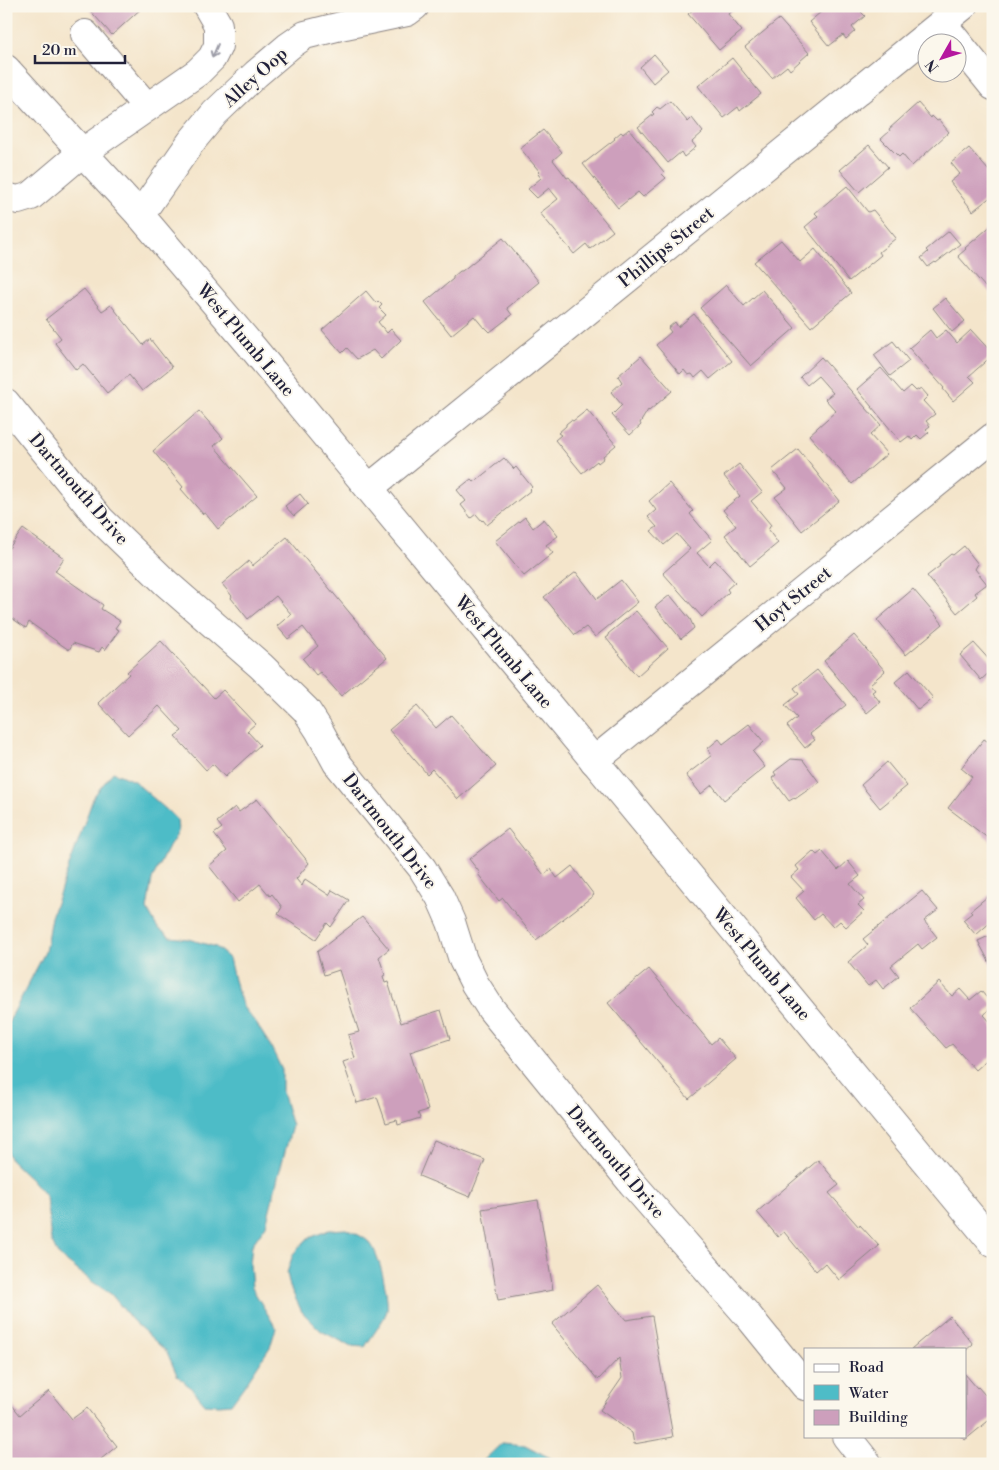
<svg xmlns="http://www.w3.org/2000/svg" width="999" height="1470" viewBox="0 0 999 1470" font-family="'Libre Bodoni',serif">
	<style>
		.water { fill: #4ebcc7; stroke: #386f81 }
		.building { fill: #cd9fbc }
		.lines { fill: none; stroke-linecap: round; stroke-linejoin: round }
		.minor-casing { stroke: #8b8483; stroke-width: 30 }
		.major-casing { stroke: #8b8483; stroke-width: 30 }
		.minor { stroke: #fff; stroke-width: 28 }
		.major { stroke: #fff; stroke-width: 28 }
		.oneway { stroke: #9c9ca7 }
		.labels { text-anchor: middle; stroke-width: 4; stroke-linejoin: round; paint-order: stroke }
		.street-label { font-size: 18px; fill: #22223b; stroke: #fbf7ec }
	</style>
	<rect width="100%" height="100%" fill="#fbf7ec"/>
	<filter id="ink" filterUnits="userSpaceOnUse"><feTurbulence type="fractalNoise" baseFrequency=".02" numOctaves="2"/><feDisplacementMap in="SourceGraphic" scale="10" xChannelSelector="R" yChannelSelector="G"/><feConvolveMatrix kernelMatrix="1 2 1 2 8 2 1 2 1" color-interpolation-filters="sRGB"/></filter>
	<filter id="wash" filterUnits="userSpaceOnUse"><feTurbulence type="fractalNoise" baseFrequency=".0096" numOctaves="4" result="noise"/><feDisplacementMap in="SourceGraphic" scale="20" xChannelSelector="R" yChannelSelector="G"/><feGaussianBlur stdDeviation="1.12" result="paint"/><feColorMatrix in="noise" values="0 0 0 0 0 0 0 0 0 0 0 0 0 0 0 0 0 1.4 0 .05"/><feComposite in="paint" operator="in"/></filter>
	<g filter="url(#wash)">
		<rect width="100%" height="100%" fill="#f4e5cb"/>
		<g class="water">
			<polygon points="113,772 134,781 177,819 178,832 167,849 152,879 147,909 157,927 170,937 188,939 216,947 229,958 234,980 243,1007 256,1023 270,1045 282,1070 282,1092 292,1126 278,1177 266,1225 252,1245 250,1264 252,1288 276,1328 270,1347 247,1382 231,1404 219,1405 205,1404 194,1391 177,1375 167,1352 132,1320 111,1294 94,1283 58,1255 51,1240 46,1197 31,1179 11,1160 6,1150 6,1027 45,952 51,917 94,796"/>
			<path d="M 346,1229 C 354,1233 363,1236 370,1243 C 379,1253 389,1296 387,1310 C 386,1318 369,1340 365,1347 L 351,1346 L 321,1331 L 302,1312 L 290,1287 L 287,1273 L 293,1254 L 307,1239 L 329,1230 Z"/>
			<polygon points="502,1443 525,1445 562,1464 480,1464"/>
		</g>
		<g id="blocks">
			<g class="building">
				<polygon points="86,6 144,6 112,35"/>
				<polygon points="697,6 731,6 734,9 728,14 742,31 719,50 688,14"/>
				<polygon points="826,6 861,6 864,9 861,12 865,16 852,27 855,31 846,39 843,35 829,46 809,22 827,7"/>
				<polygon points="779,19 809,53 790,70 787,66 772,78 745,47"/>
				<polygon points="654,54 668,70 653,83 640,67"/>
				<polygon points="732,58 761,94 740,111 738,107 724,118 698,86"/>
				<polygon points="670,101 688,122 692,118 703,132 692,142 696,147 684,157 681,152 668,163 638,127 654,114 652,112 657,107 660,109"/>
				<polygon points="918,103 931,118 932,116 937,121 939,120 949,132 912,166 902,154 899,157 881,139 890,131 889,129"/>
				<polygon points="629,129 664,172 662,174 666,178 643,197 638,192 618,208 583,164 615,139 614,138 621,132 623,134"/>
				<polygon points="543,130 562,152 553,160 567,178 569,177 613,231 590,249 586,244 574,254 540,213 558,199 549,188 537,198 528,189 541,178 538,174 540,172 520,148"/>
				<polygon points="869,145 888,167 859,192 840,170"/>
				<polygon points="969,148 989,171 991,170 993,172 993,195 973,211 950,182 960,174 951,163"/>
				<polygon points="847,186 868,212 873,210 896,238 879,252 881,255 849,281 805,227 818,216 815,213"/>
				<polygon points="993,224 993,296 958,256 966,249 965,248"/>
				<polygon points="949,231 960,244 936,263 935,262 928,267 921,258 928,252 926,250"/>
				<polygon points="503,238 539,282 507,308 512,315 490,332 485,327 484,328 474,316 451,335 425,302 453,279 453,277 460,271 462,271"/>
				<polygon points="781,240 800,262 815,249 851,293 811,327 754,262"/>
				<polygon points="726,285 744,306 762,290 795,328 751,366 700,308"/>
				<polygon points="84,289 102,311 111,305 143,345 150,339 172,367 142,391 129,375 107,393 83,364 76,370 55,343 61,338 46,319"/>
				<polygon points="366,291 376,303 378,301 382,305 379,308 386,315 378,322 387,333 391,329 401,340 381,359 373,350 357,359 347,348 342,353 322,330"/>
				<polygon points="945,298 965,321 952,332 933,308"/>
				<polygon points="694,314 732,361 710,379 703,371 695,378 692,374 688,375 684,370 680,374 656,345 671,332 668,328 675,322 678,327"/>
				<polygon points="930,330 936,338 946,330 957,343 971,330 993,354 993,355 969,376 975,382 953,401 943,389 944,388 909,348"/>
				<polygon points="893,341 909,361 890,376 874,355"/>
				<polygon points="641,356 672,391 649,411 648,410 640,423 641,425 630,435 612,415 622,405 611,392 622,382 618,376"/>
				<polygon points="821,357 881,425 870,435 887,454 852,484 809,435 836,411 825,399 833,393 818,376 807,385 800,377"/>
				<polygon points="881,368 903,393 911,386 916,391 921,388 928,396 923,401 935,414 926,421 930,426 926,429 929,432 921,439 917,435 912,440 909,436 901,442 857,389"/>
				<polygon points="587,410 616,445 603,456 604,458 598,463 597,461 582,473 555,440 561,435 558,433 566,426 566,424 571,420 573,421"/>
				<polygon points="199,411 223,438 214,446 257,496 218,529 205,513 203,514 181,489 183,487 153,451"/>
				<polygon points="798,449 839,501 802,531 775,497 787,488 772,470"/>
				<polygon points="504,458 514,469 516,467 532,487 530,489 531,490 487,525 483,520 482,521 476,514 471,518 461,505 466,501 457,490 471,479 474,482"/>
				<polygon points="739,464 762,492 751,501 771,525 768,530 778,543 750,566 725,535 736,526 723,510 740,496 724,476"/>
				<polygon points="669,483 693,511 690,514 712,540 697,553 709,566 715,560 735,582 727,589 729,592 702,617 663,573 690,549 677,534 664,545 651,531 657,527 648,517 656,510 649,501"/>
				<polygon points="300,494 308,504 294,516 285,506"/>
				<polygon points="525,517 533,528 544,519 558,536 546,545 553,553 524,576 495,541"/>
				<polygon points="23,529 64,558 55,571 103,605 101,609 120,621 115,628 119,630 105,650 102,647 99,652 73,643 69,650 29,622 26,628 6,614 6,552"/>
				<polygon points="287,537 387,658 341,696 320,672 316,675 303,659 318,646 303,627 288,639 277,626 291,614 276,596 248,619 231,598 232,596 222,584 249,561 252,566"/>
				<polygon points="964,546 978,564 975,569 987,584 975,593 977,596 957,613 927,576 940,566 939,564 951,554 953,555"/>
				<polygon points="576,572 597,599 621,580 638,602 595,637 586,627 575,635 544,597"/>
				<polygon points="913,589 943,624 906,655 877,620"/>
				<polygon points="670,595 690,619 694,628 681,639 655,607"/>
				<polygon points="636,611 668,648 637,676 606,638 609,636 608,634"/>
				<polygon points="854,635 885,671 870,684 875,690 872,692 880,702 867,713 824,661"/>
				<polygon points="161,641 214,698 223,690 255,724 247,731 260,745 225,777 213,764 206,770 175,736 182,731 159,706 128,735 98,703 129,674 127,672"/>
				<polygon points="974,643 993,664 993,669 981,680 960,655"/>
				<polygon points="817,670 846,705 810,734 815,740 805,748 787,726 797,718 785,705 799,694 794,688"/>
				<polygon points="909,670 933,698 918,710 895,682"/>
				<polygon points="417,706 436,728 451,715 496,766 458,799 432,769 427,774 389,730"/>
				<polygon points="749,724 764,742 753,752 765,767 724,800 712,785 701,794 686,775 712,755 707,749 719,739 723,744"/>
				<polygon points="984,739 993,745 993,842 948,808 972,777 961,768"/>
				<polygon points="791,759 803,760 819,782 795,799 794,798 789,801 772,778 776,775 774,772"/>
				<polygon points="887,762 907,786 880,808 861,785"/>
				<polygon points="257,799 309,863 296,879 302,886 305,879 329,895 332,890 349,900 331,927 327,923 316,939 278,914 282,907 272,894 270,896 260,884 238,902 209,866 227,851 214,834 222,828 217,822 235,807 239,812"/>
				<polygon points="508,829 544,875 551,869 557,878 572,866 594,895 536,940 503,898 499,901 478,874 480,873 469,859"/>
				<polygon points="813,851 817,855 822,851 838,870 848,861 860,876 850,884 864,900 858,905 864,911 846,927 840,921 833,927 821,914 814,920 796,898 804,891 791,877 799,870 796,866"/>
				<polygon points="922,891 938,910 924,921 937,937 922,949 918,944 891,966 899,976 883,989 876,980 868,986 848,962 868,945 863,939"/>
				<polygon points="993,892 993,920 976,935 963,920 972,913 970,911"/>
				<polygon points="362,917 389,949 379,957 385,975 383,976 385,983 388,982 401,1023 441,1010 450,1039 410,1052 428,1110 418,1113 420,1118 398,1125 397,1120 386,1123 377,1097 357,1103 343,1062 355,1058 348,1035 359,1032 339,970 324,975 317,952"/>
				<polygon points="993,934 993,969 978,941"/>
				<polygon points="649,969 711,1044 718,1038 736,1059 689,1099 608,1003"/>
				<polygon points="939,982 952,996 960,989 970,1000 981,991 993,1005 984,1015 993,1025 993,1054 975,1070 952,1044 946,1048 910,1008"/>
				<polygon points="434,1140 485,1160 470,1197 419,1176"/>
				<polygon points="818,1160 839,1185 829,1193 859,1227 860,1225 879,1246 839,1280 825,1263 816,1271 784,1232 778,1237 757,1212"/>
				<polygon points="538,1200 553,1290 498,1300 482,1209"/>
				<polygon points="597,1285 626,1320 652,1316 673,1437 634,1444 632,1433 600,1410 622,1378 619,1358 598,1380 552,1324"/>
				<polygon points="950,1316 973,1344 965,1351 965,1349 911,1349"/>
				<polygon points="965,1374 977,1388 978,1387 993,1404 993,1417 965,1440 961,1436 965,1436"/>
				<polygon points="49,1391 72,1419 87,1408 117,1446 95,1464 6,1464 6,1401 8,1400 20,1415"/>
			</g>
		</g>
	</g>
	<g filter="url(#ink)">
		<use href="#blocks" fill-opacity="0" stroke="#8b8483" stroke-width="1"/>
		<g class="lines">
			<g class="minor-casing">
				<g id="minor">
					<polyline points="942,23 993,86"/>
					<polyline points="85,34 147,107"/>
					<polyline points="6,197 18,200 31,196 83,152 198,72 212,58 218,46 218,25 207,6"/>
					<polyline points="140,215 191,142 215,113 256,74 289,46 305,35 345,25 407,12 415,6"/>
					<polyline points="6,403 100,519 166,583 261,666 306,710 319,730 337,763 422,868 440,897 451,922 463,960 475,984 491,1009 632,1183 749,1317 805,1386"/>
					<polyline points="369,488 963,6"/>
					<polyline points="594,761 993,437"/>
					<polyline points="846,1436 868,1464"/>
				</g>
			</g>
			<g class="major-casing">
				<polyline id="major" points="6,69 140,215 253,348 993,1243"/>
			</g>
			<use href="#minor" class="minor"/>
			<use href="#major" class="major"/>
		</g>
		<defs><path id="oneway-shaft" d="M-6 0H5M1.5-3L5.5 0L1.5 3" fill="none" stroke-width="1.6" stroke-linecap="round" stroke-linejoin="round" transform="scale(1.25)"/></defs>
		<use class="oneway" href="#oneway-shaft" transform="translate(215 51) rotate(113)"/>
	</g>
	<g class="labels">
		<g class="street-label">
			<text transform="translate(255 77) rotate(-42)" y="6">Alley Oop</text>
			<text transform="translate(666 247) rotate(-39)" y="6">Phillips Street</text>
			<text transform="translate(246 340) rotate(50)" y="6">West Plumb Lane</text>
			<text transform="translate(79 489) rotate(49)" y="6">Dartmouth Drive</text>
			<text transform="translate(793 599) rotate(-39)" y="6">Hoyt Street</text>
			<text transform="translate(504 652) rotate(50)" y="6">West Plumb Lane</text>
			<text transform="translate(390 831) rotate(52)" y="6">Dartmouth Drive</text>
			<text transform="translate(762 964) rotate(50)" y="6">West Plumb Lane</text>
			<text transform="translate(616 1162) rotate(50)" y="6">Dartmouth Drive</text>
		</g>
	</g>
	<rect width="999" height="1470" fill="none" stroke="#fbf7ec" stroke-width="25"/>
	<rect x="804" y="1348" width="162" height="90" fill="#fbf7ec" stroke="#a4a2a5"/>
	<rect x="814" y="1364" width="25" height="8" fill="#ffffff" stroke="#a4a2a5"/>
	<text x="849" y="1372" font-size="15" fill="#22223b">Road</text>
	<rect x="814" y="1385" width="25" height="15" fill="#4ebcc7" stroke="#a4a2a5"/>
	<text x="849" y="1398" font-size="15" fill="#22223b">Water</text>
	<rect x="814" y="1410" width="25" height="15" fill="#cd9fbc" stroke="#a4a2a5"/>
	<text x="849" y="1422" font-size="15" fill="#22223b">Building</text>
	<g transform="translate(942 58) rotate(231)"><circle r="24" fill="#fbf7ec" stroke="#a4a2a5"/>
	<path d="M0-4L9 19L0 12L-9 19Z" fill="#b5179e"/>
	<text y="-8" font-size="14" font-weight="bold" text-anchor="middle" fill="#22223b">N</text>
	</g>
	<path d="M35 55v8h90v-8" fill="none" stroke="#22223b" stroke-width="2.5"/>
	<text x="42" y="55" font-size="15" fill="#22223b" stroke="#fbf7ec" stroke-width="4" paint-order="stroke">20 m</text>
</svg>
